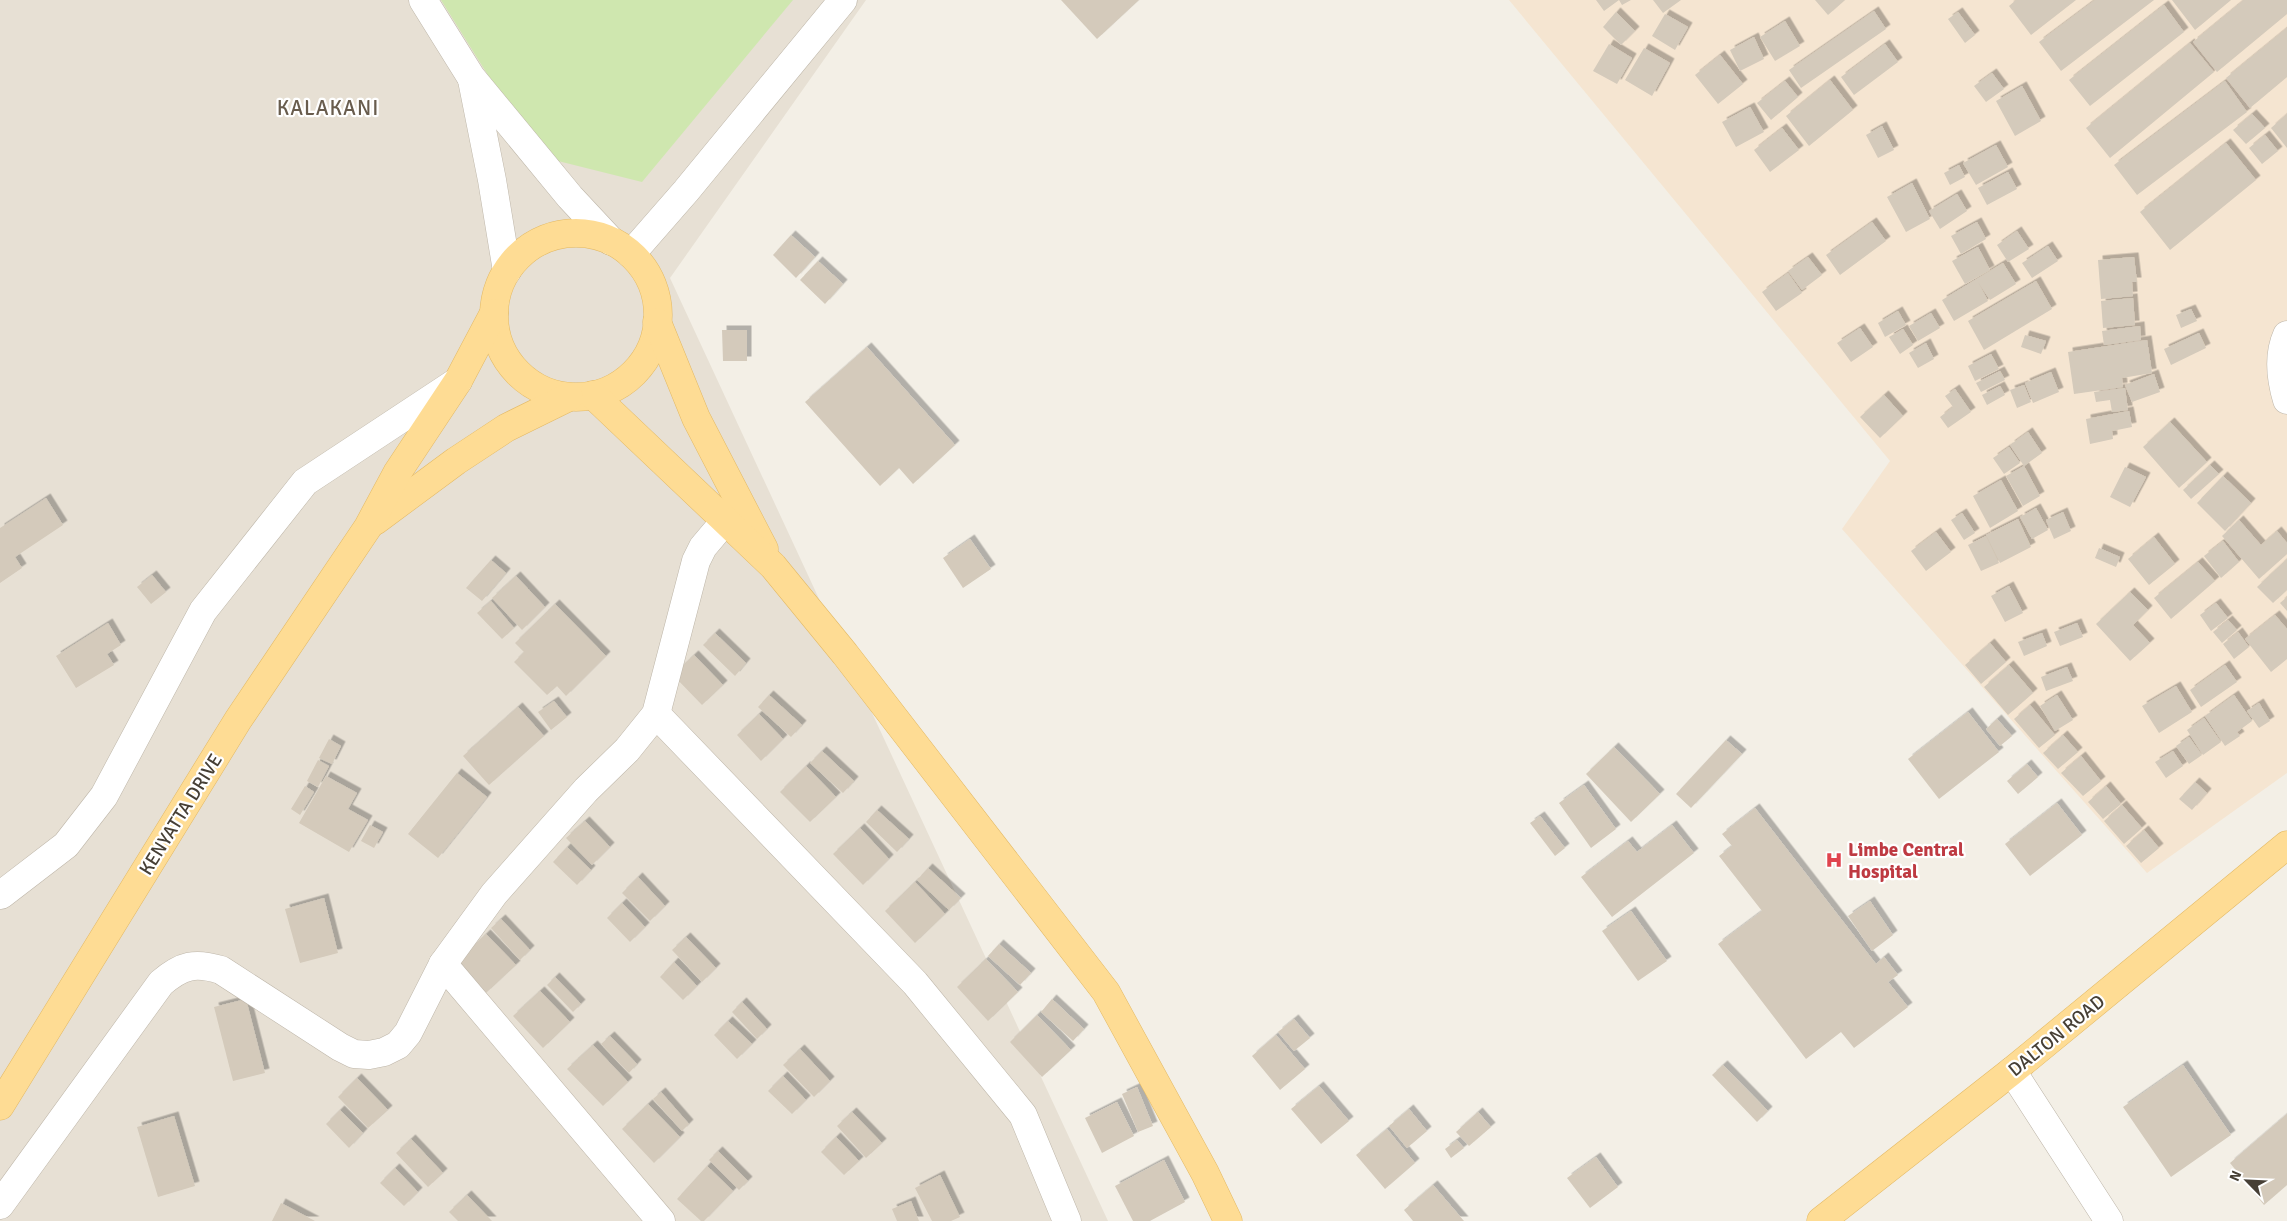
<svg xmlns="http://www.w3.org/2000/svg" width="2287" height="1221" viewBox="0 0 2287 1221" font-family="Signika,sans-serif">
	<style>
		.residential { fill: #e7e0d4 }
		.commercial { fill: #f5e5d1 }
		.green { fill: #cfe7af }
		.building { fill: #d4cabb; filter: url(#shadow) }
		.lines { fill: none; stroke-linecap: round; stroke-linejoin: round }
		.minor-casing { stroke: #beb6a9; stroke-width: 29 }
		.major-casing { stroke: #e3b964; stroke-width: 29 }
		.minor { stroke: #fff; stroke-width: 28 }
		.major { stroke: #fedc94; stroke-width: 28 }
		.labels { text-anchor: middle; stroke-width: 4.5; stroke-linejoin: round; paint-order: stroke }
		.street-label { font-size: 19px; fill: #463f35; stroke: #fff }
		.health-label { font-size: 19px; font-weight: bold; fill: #be3a42; stroke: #fff; text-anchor: start }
		.quarter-label { font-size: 21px; letter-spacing: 1px; fill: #685c4d; stroke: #fff }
	</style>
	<defs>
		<filter id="shadow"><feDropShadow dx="4.5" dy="-4.5" stdDeviation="0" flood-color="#0004"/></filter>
	</defs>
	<rect width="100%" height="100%" fill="#f3efe6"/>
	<polygon class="residential" points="0,0 866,0 670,278 1108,1221 0,1221"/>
	<polygon class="commercial" points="1509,0 2287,0 2287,773 2147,873 1842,529 1890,461"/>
	<polygon class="green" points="441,0 793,0 642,182 554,160 496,88"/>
	<g class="building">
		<polygon points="1061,0 1139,0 1097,39"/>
		<polygon points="1596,0 1631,0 1622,5 1619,0 1604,11"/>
		<polygon points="1653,0 1681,0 1663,13"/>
		<polygon points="1815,0 1845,0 1828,15"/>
		<polygon points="2016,0 2076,0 2031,35 2009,6"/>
		<polygon points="2095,0 2154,0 2061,71 2039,42"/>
		<polygon points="2172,0 2231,0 2195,30"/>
		<polygon points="2244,0 2287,0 2287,14 2217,72 2193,42"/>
		<polygon points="2164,5 2184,32 2090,106 2069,80"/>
		<polygon points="1874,11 1886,29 1801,88 1789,70"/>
		<polygon points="1616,12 1635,31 1621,45 1603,27"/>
		<polygon points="1958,12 1975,35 1965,43 1948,19"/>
		<polygon points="1665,14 1688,27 1675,50 1652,36"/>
		<polygon points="1785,21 1800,46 1775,61 1760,37"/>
		<polygon points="2287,28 2287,77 2250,108 2226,78"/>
		<polygon points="1754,37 1764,59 1740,71 1730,50"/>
		<polygon points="2190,43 2214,72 2110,158 2086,128"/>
		<polygon points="1609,44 1632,58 1617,84 1593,71"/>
		<polygon points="1885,44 1898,62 1854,95 1841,77"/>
		<polygon points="1644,48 1670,63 1652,96 1625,80"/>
		<polygon points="1720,55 1743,84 1718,104 1695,75"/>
		<polygon points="1992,73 2004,89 1986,102 1974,86"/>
		<polygon points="1830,80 1853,110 1809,146 1786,116"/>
		<polygon points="1785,81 1798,97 1771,120 1757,103"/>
		<polygon points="2225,81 2247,112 2137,195 2114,165"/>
		<polygon points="2022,86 2041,121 2015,136 1996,101"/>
		<polygon points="1750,107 1764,132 1736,147 1722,122"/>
		<polygon points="2252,114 2265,128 2246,144 2233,130"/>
		<polygon points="2287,114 2287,148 2271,128"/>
		<polygon points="1882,126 1894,150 1878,158 1866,135"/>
		<polygon points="1782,128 1799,150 1770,172 1754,150"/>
		<polygon points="2265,135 2278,151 2262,164 2249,148"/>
		<polygon points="2226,143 2256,180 2170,250 2140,212"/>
		<polygon points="1996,145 2008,167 1976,185 1963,163"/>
		<polygon points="1959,165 1965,177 1950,185 1944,173"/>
		<polygon points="2008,172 2017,189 1987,205 1978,188"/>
		<polygon points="1912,183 1930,219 1906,232 1887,197"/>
		<polygon points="1957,194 1967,211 1940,229 1929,211"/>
		<polygon points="1872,222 1886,241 1840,275 1826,255"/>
		<polygon points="1977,222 1986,239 1961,254 1951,236"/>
		<polygon points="2017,231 2029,249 2008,262 1997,245"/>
		<polygon points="791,235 815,257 796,278 773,255"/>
		<polygon points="2048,246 2058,261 2032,278 2022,263"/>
		<polygon points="1978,247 1990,270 1965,284 1952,261"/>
		<polygon points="1808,257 1822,275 1802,290 1788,271"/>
		<polygon points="2134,257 2137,282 2132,282 2133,296 2101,299 2098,260"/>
		<polygon points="818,261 843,284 825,304 800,280"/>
		<polygon points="2003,263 2016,284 1990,300 1978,282 1988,301 1954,321 1942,300"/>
		<polygon points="1788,273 1802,293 1776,311 1762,292"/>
		<polygon points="2036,281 2052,309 1984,350 1968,321"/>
		<polygon points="2133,298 2135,325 2103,328 2101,301"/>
		<polygon points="2191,309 2197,321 2181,328 2176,315"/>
		<polygon points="1898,311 1906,325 1885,337 1878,323"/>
		<polygon points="1931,313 1940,328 1918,341 1909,326"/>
		<polygon points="2140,326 2141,340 2104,345 2102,331"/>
		<polygon points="1860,328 1873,347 1851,362 1837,343"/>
		<polygon points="1903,329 1913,345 1900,354 1889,337"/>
		<polygon points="722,330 747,330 747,361 723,361"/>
		<polygon points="2199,333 2206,348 2171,365 2164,349"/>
		<polygon points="2025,335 2046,341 2041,354 2021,347"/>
		<polygon points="2147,340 2152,373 2122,378 2123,387 2074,394 2068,352"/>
		<polygon points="1926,343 1934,359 1918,368 1909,353"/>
		<polygon points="867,347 955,445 913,484 899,468 880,486 805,402"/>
		<polygon points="1991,354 1999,369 1975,381 1968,366"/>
		<polygon points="2000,371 2005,380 1981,392 1976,383"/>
		<polygon points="2051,372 2059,392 2033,403 2025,383"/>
		<polygon points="2154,374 2160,392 2132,402 2125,385"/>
		<polygon points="2024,385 2031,402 2017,408 2010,390"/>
		<polygon points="2000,386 2005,395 1987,405 1982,395"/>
		<polygon points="2125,388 2128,410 2112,412 2110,400 2096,402 2094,392"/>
		<polygon points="1955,389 1971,412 1948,428 1940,417 1953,407 1945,396"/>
		<polygon points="1884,395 1903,416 1880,438 1860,417"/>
		<polygon points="2129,411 2132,427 2112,431 2113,439 2090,444 2086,419"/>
		<polygon points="2170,422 2207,462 2179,488 2143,447"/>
		<polygon points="2028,432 2042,453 2024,466 2010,445"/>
		<polygon points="2009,447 2020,463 2004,474 1993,458"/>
		<polygon points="2210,465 2219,474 2191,499 2183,490"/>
		<polygon points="2024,466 2040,496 2023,506 2006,476"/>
		<polygon points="2125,467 2146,477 2130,507 2110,497"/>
		<polygon points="2223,476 2251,503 2225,531 2197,503"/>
		<polygon points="2001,480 2018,511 1990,528 1973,496"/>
		<polygon points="46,498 63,525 15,557 22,568 0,583 0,528"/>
		<polygon points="2036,508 2048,530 2032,539 2020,517"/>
		<polygon points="2063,512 2071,531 2054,539 2046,520"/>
		<polygon points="1962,513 1975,533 1964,540 1951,520"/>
		<polygon points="2018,519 2031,547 2000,563 1986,535"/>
		<polygon points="2239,520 2261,545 2277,531 2287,543 2287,554 2259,579 2222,536"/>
		<polygon points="1936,532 1951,552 1926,571 1911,551"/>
		<polygon points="1986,536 1999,563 1981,571 1968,545"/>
		<polygon points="2154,537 2175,564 2149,585 2128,559"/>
		<polygon points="970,539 991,569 963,588 943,558"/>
		<polygon points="2223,541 2239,562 2221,578 2204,556"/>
		<polygon points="2099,548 2120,557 2116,567 2095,558"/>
		<polygon points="2287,559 2287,590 2273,603 2257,587"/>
		<polygon points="491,560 506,573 482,601 466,588"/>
		<polygon points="2198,562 2215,581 2171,619 2154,598"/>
		<polygon points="152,575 166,592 151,604 137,587"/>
		<polygon points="516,576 545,607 522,630 492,598"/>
		<polygon points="2009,586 2023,613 2005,622 1991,596"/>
		<polygon points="2130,592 2148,610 2133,625 2150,643 2130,661 2096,624"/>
		<polygon points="2287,597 2287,611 2280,603"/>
		<polygon points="491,601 514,628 502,639 477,613"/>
		<polygon points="2216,603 2228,618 2211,631 2200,615"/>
		<polygon points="555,604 606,656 566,696 557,686 547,695 514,662 524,652 515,643"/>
		<polygon points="2275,615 2287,629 2287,659 2271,672 2245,639"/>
		<polygon points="2228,620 2237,630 2222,643 2213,632"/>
		<polygon points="108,623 121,645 107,654 114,665 76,688 56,656"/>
		<polygon points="2077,623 2083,637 2060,646 2054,632"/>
		<polygon points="2238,632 2249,647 2234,659 2223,644"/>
		<polygon points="715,633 746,663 735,676 703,645"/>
		<polygon points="2042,633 2047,646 2024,656 2018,642"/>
		<polygon points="1990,643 2006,662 1981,684 1965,665"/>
		<polygon points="694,655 723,685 702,705 673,675"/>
		<polygon points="2009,665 2033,693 2008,715 1984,687"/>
		<polygon points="2225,665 2237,682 2201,707 2190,690"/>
		<polygon points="2067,667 2073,681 2046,691 2041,677"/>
		<polygon points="2176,686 2192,712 2159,733 2142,706"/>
		<polygon points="769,695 802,725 791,737 758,707"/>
		<polygon points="2057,695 2073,720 2055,731 2040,706"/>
		<polygon points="2234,695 2252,721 2237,732 2240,736 2225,746 2205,716"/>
		<polygon points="554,701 567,717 551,730 538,712"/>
		<polygon points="2259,703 2270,721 2259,728 2247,711"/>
		<polygon points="2030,705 2055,735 2039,748 2014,719"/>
		<polygon points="518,707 544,736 489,785 463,756"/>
		<polygon points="1968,712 1999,752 1939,799 1908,759"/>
		<polygon points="759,714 783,739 761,761 737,735"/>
		<polygon points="2204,718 2221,742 2203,755 2187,730"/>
		<polygon points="1997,719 2012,736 2000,746 1986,729"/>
		<polygon points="2063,735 2078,752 2058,769 2043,753"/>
		<polygon points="2189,737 2202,755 2189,764 2176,746"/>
		<polygon points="329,739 341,746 332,764 319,758"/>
		<polygon points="1726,740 1742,754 1691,808 1676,794"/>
		<polygon points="1614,747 1660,794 1631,822 1586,774"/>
		<polygon points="822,751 854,781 843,793 810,763"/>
		<polygon points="2173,751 2183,766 2166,778 2155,762"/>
		<polygon points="2081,756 2101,781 2083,796 2061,773"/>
		<polygon points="318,760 329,766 318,787 307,781"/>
		<polygon points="2027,764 2038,777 2018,794 2007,781"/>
		<polygon points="806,766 836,797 810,822 780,792"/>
		<polygon points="457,773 487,797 438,858 408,834"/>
		<polygon points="326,776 357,793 348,809 368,820 349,852 299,823"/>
		<polygon points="2195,782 2207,793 2192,810 2179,799"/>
		<polygon points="1584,785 1616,829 1591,848 1559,803"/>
		<polygon points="305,786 314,792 300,815 291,809"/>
		<polygon points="2106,786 2121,804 2103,819 2088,802"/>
		<polygon points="2057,803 2082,835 2030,876 2005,844"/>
		<polygon points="2122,805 2142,828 2124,844 2104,821"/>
		<polygon points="1755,808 1876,964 1884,957 1898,975 1888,982 1908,1007 1854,1048 1841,1032 1806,1059 1718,944 1762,911 1719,856 1732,846 1722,834"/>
		<polygon points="877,810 909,839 897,852 866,822"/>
		<polygon points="1540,816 1565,848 1555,856 1530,823"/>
		<polygon points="585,821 610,847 592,865 566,838"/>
		<polygon points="370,825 383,832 374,848 361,841"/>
		<polygon points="1672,825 1694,853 1612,917 1581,877 1628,841 1637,852"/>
		<polygon points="860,828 889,859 863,885 833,854"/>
		<polygon points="2144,830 2159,848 2141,863 2126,846"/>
		<polygon points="567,847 591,870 577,885 553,862"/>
		<polygon points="928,868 961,898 949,910 917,880"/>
		<polygon points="638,877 665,906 650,921 622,893"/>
		<polygon points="915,882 945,914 915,943 885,911"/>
		<polygon points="324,898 338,953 300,963 285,909"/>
		<polygon points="1870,901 1893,935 1872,951 1848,916"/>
		<polygon points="622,903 645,927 630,942 607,918"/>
		<polygon points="1631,911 1667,961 1638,981 1602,931"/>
		<polygon points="501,919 530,950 520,960 491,928"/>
		<polygon points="486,934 516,965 486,993 457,962"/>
		<polygon points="686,937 716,968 702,982 672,950"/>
		<polygon points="999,944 1031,973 1020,985 988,956"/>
		<polygon points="986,959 1018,992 988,1021 957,987"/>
		<polygon points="674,962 697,986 683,1000 660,977"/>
		<polygon points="555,977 581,1004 573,1012 547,985"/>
		<polygon points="540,991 570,1022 543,1048 513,1016"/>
		<polygon points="246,999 265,1073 233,1081 214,1007"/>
		<polygon points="1052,999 1084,1029 1073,1041 1041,1012"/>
		<polygon points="742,1002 767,1029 757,1039 732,1012"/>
		<polygon points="1037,1015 1071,1050 1042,1077 1010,1042"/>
		<polygon points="1294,1019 1310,1038 1294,1051 1278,1032"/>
		<polygon points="728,1021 752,1044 737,1059 714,1035"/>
		<polygon points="1276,1035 1305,1069 1280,1090 1252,1056"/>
		<polygon points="610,1036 637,1064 629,1073 601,1044"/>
		<polygon points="593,1045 628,1082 603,1106 567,1069"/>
		<polygon points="800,1049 830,1081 814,1097 783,1065"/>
		<polygon points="1723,1065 1768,1111 1757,1122 1712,1075"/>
		<polygon points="2183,1065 2231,1135 2171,1177 2123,1107"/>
		<polygon points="783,1076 806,1100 792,1114 768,1091"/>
		<polygon points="357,1078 388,1110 368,1128 338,1097"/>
		<polygon points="1319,1086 1349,1121 1321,1144 1291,1109"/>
		<polygon points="1137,1087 1153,1126 1138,1132 1122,1094"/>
		<polygon points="661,1092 689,1124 682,1131 653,1099"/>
		<polygon points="1117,1102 1134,1136 1102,1153 1085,1118"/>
		<polygon points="648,1104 680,1137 654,1163 622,1129"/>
		<polygon points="1409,1109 1427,1131 1407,1148 1389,1126"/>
		<polygon points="340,1110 363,1133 349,1148 326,1124"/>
		<polygon points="852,1112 882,1143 866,1158 837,1126"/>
		<polygon points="1478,1112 1491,1127 1469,1146 1456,1132"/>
		<polygon points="2287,1114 2287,1185 2264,1205 2230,1163"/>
		<polygon points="174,1116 195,1186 158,1197 137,1127"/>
		<polygon points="1387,1129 1415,1163 1385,1189 1356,1155"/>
		<polygon points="836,1137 859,1161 844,1175 821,1152"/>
		<polygon points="411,1139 443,1173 428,1187 396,1153"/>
		<polygon points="1457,1140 1464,1148 1451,1158 1445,1149"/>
		<polygon points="718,1151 748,1181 739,1190 709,1160"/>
		<polygon points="1596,1157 1618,1187 1590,1208 1567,1178"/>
		<polygon points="1164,1160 1185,1202 1150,1221 1133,1221 1115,1186"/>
		<polygon points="707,1166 733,1191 704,1221 701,1221 677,1199"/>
		<polygon points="395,1168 418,1192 404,1206 380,1183"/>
		<polygon points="940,1175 960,1217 951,1221 932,1221 915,1188"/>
		<polygon points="1433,1185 1464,1221 1413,1221 1404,1210"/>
		<polygon points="467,1195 492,1221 458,1221 449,1212"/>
		<polygon points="911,1201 919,1221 897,1221 892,1209"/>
		<polygon points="281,1203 315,1221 272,1221"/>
	</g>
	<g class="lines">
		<g class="minor-casing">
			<g id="minor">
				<polyline points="423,0 471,77 570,197 611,241"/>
				<polyline points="472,80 492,180 507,271"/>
				<polyline points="631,254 686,191 843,0"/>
				<path d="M 2287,335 C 2278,355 2281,380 2287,400"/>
				<polyline points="656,714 915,983 1023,1115 1067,1221"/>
				<polyline points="1,895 66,845 104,796 203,611 305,482 458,381"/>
				<polyline points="443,964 661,1221"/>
				<polyline points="2012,1071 2109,1221"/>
				<path d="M 0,1205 L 161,983 C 182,965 195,962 221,970 L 340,1047 L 354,1054 L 369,1055 L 384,1052 L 398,1045 L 408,1033 L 443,964 L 494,894 L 586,790 L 627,750 L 656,714 L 696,561 L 703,547 L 725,521"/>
			</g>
		</g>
		<g class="major-casing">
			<g id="major">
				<circle cx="576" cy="315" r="82"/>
				<polyline points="657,322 696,418 764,549"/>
				<polyline points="593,395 773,566 845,654 1106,992 1205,1173 1228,1221"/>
				<polyline points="375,521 456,461 506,428 569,397"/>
				<polyline points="0,1106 238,720 368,527 397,473 458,381 494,313"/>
				<polyline points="1821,1221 2012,1071 2287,845"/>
			</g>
		</g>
		<use href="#minor" class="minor"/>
		<use href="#major" class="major"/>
	</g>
	<defs>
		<g id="hospital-bare" transform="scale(1.35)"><path d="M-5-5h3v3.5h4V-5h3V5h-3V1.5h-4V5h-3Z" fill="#e0444e" stroke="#fff" stroke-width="2.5" paint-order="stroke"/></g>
	</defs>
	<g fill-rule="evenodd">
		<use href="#hospital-bare" x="1834" y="860"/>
	</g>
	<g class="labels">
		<g class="street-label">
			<text transform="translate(180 814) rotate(-58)" y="7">KENYATTA DRIVE</text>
			<text transform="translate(2056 1035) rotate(-39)" y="7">DALTON ROAD</text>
		</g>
		<g class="health-label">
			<text x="1848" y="856">Limbe Central<tspan x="1848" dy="22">Hospital</tspan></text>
		</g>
		<g class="quarter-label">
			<text x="328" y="115">KALAKANI</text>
		</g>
	</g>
	<g transform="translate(2247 1181) rotate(294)" stroke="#ffffff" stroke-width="4" paint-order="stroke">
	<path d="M0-4L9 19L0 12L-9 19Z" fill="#463f35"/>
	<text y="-8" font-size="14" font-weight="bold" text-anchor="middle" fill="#463f35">N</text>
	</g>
</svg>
